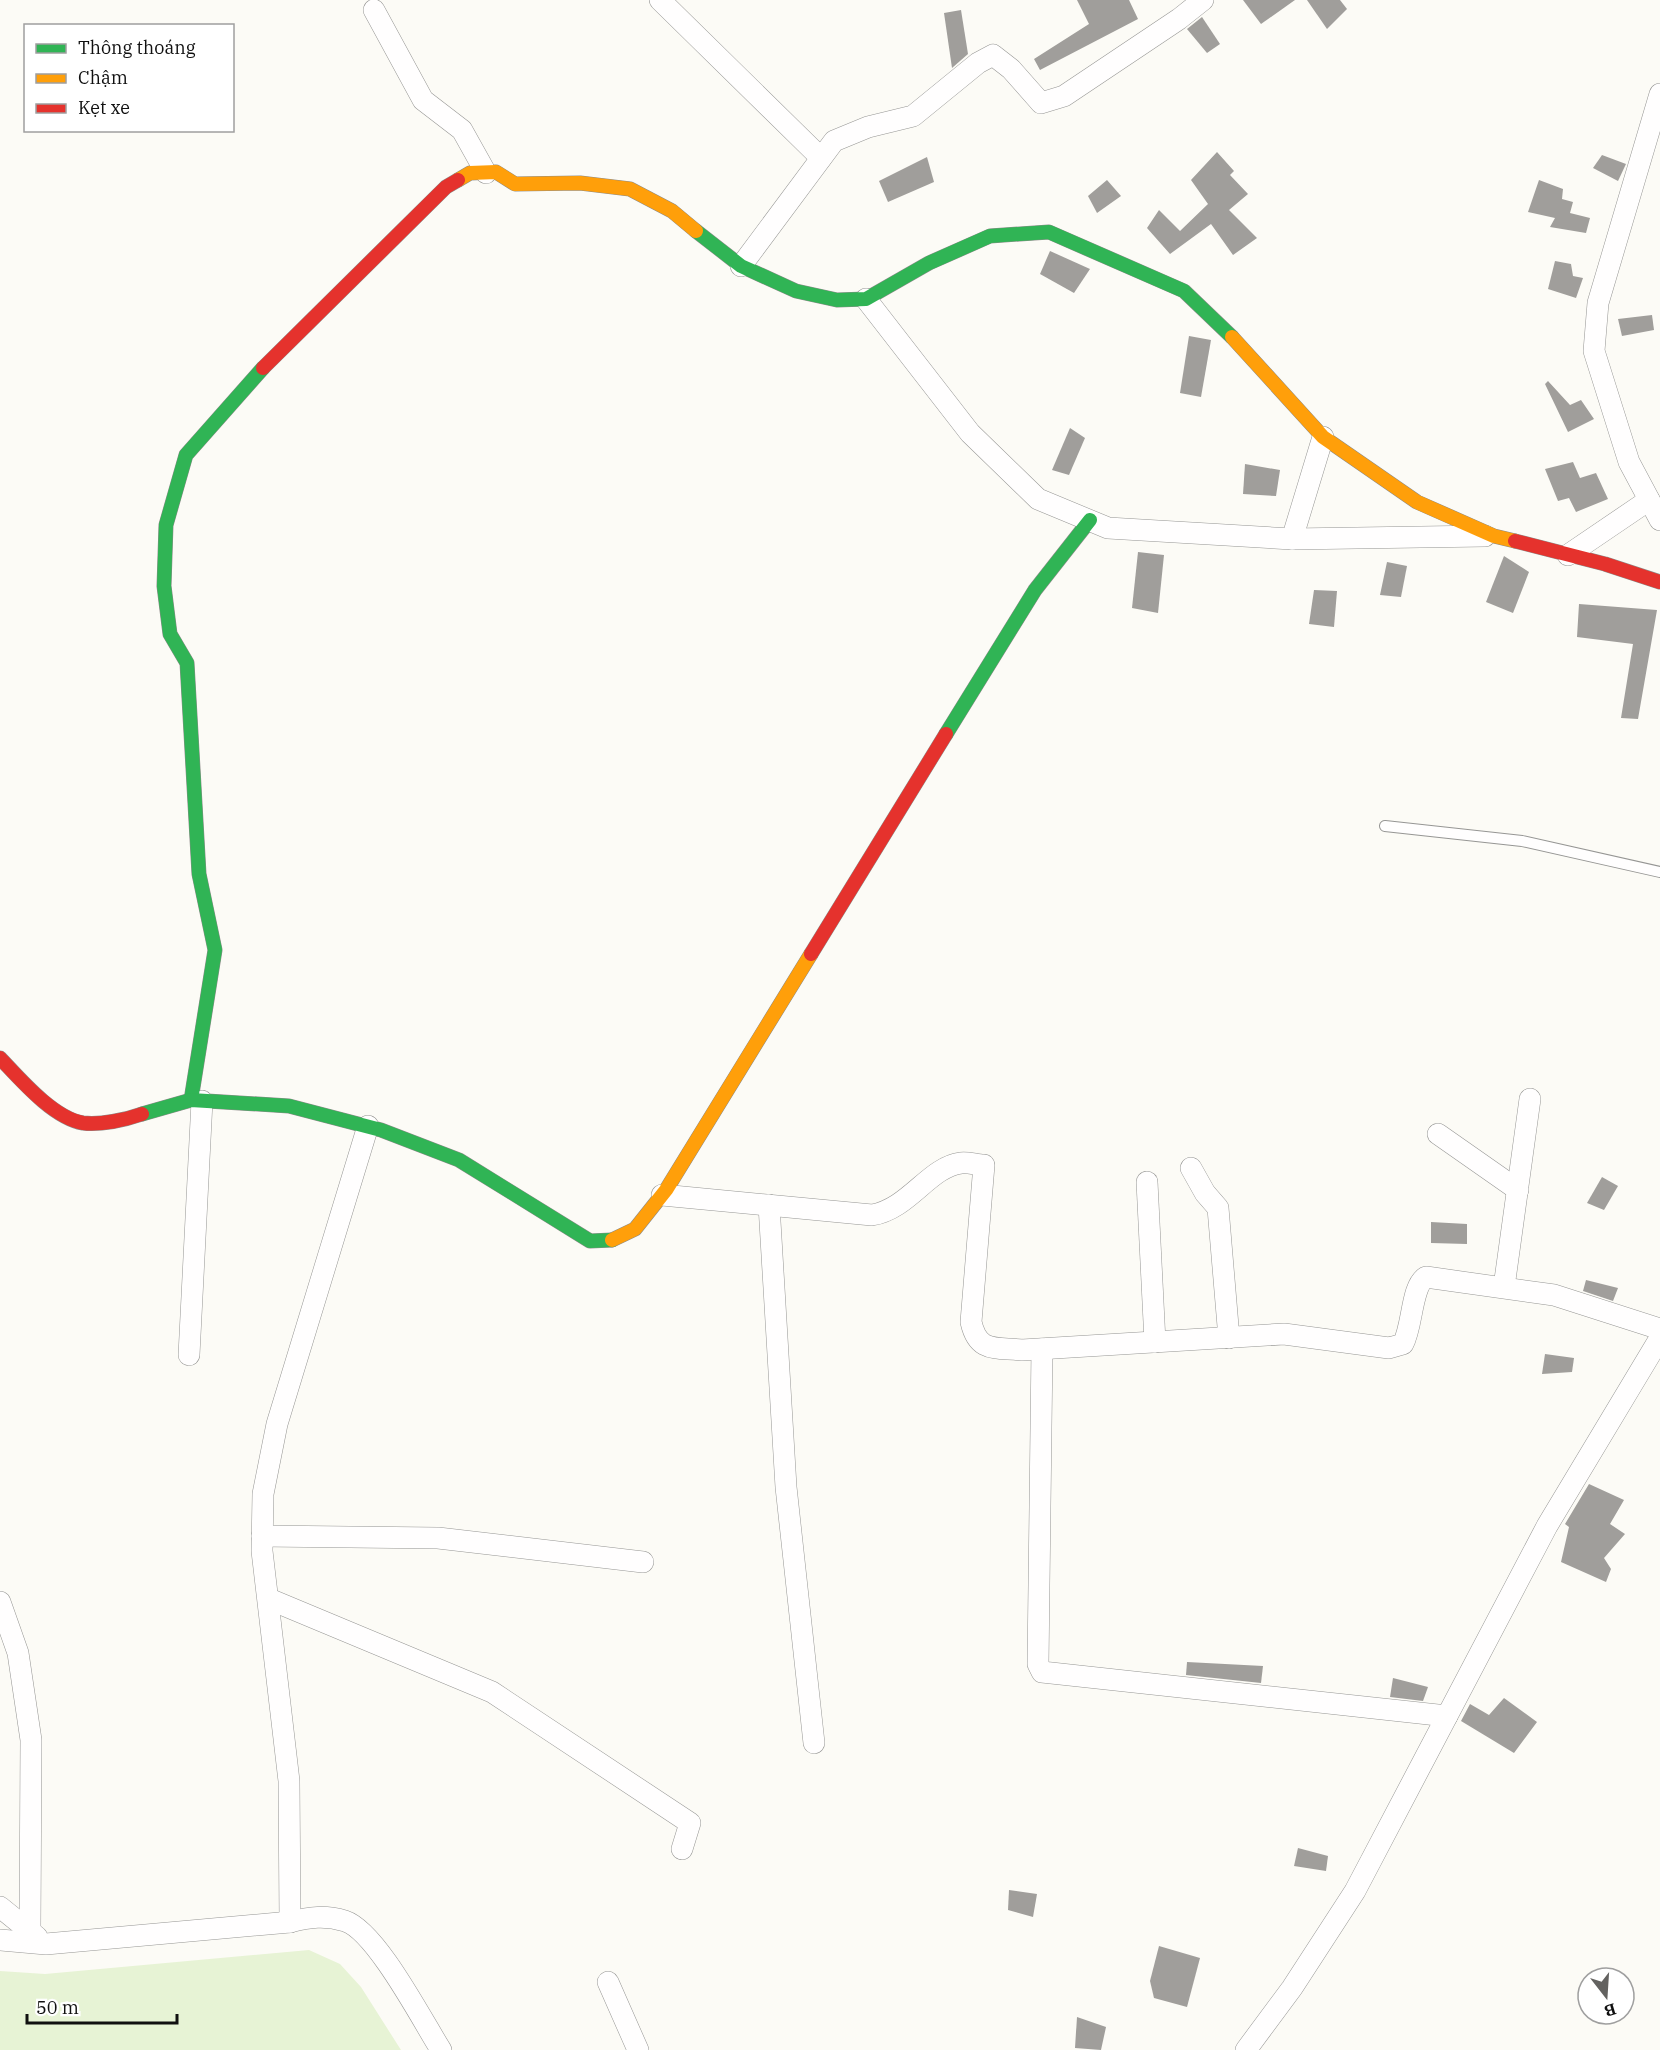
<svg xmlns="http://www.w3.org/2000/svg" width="1660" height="2050" viewBox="0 0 1660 2050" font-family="'IBM Plex Serif',serif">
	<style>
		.green { fill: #e7f3d5 }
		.building { fill: #a09e9b }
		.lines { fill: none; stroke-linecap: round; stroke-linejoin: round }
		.lane-casing { stroke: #969694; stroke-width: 12 }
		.street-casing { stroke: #969694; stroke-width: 22 }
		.fast-casing { stroke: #8d8c8a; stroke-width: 15 }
		.slow-casing { stroke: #8d8c8a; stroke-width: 15 }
		.jam-casing { stroke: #8d8c8a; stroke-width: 15 }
		.lane { stroke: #fffefe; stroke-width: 10 }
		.street { stroke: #fffefe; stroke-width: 21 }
		.fast { stroke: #30b455; stroke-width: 14 }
		.slow { stroke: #ff9f0a; stroke-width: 14 }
		.jam { stroke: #e5322d; stroke-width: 14 }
	</style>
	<rect width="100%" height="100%" fill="#fcfbf6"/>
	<polygon class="green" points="309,1950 340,1964 361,1987 401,2050 0,2050 0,1971 45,1974"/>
	<g class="building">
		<polygon points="1077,0 1129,0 1138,19 1040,70 1034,59 1089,24"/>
		<polygon points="1243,0 1295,0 1261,24"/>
		<polygon points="1307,0 1340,0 1347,9 1327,29"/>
		<polygon points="961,10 968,54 952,68 944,13"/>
		<polygon points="1202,17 1220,44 1207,53 1187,29"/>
		<polygon points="1217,152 1234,171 1230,175 1248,194 1229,210 1257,238 1233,255 1211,224 1170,254 1147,228 1159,210 1180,231 1208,204 1191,180"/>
		<polygon points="1602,155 1626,164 1618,181 1593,168"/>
		<polygon points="927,157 934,182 888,202 879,181"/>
		<polygon points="1107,180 1121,196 1097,213 1088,196"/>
		<polygon points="1539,180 1563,189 1562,199 1573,202 1570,213 1590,218 1586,233 1550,227 1555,218 1528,212"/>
		<polygon points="1050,251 1090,269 1074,293 1040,274"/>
		<polygon points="1555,261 1571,264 1573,276 1583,278 1576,298 1548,289"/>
		<polygon points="1652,315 1654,330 1622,336 1618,319"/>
		<polygon points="1189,336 1211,340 1201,397 1180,393"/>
		<polygon points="1548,381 1570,405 1581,400 1594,419 1568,432 1545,384"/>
		<polygon points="1070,428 1085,438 1069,475 1052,470"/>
		<polygon points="1573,462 1580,478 1596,473 1608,499 1576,512 1569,498 1558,501 1545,469"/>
		<polygon points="1245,464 1280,470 1276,496 1243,494"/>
		<polygon points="1138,552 1164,555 1158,613 1132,608"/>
		<polygon points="1504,556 1529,572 1513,613 1486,602"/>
		<polygon points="1387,562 1407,566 1401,597 1380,595"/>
		<polygon points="1314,590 1337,591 1334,627 1309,624"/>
		<polygon points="1579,604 1657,610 1638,719 1621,718 1633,644 1577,637"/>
		<polygon points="1602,1177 1618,1186 1604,1210 1587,1203"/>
		<polygon points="1431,1222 1467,1224 1467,1244 1431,1243"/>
		<polygon points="1586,1280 1618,1288 1613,1301 1583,1291"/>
		<polygon points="1545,1354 1574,1358 1572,1372 1542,1374"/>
		<polygon points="1589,1484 1624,1500 1610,1524 1625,1534 1604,1558 1611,1569 1606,1582 1561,1562 1569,1527 1565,1524"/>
		<polygon points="1187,1662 1263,1666 1261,1683 1186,1675"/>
		<polygon points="1393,1678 1428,1687 1423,1701 1390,1697"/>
		<polygon points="1504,1698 1537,1722 1514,1753 1461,1721 1470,1704 1489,1715"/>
		<polygon points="1298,1848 1328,1856 1326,1871 1294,1866"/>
		<polygon points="1009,1890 1037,1894 1033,1917 1008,1910"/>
		<polygon points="1159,1946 1200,1958 1187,2007 1154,1998 1150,1981"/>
		<polygon points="1077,2017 1106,2027 1101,2050 1075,2048"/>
	</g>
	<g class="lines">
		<g class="lane-casing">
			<polyline id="lane" points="1385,826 1522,841 1660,872"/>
		</g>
		<g class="street-casing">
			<g id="street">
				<polyline points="660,0 821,158"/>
				<polyline points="374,10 423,100 462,130 486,173"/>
				<polyline points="1660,94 1598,303 1594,351 1629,462 1660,520"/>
				<polyline points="741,266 834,141 868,127 913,116 978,63 993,55 1011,69 1041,103 1064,96 1179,19 1203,0"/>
				<polyline points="866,299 970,433 1038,499 1108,528 1292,539 1485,536"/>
				<polyline points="1292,539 1323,437"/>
				<polyline points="1568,555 1649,500"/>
				<polyline points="1438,1134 1518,1190"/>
				<polyline points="1191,1168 1205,1193 1218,1208 1229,1338"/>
				<polyline points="1147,1182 1155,1342"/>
				<path d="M 662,1195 L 872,1215 C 909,1209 929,1167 961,1163 C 968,1162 977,1165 984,1165 L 971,1322 C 978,1353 995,1347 1022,1350 L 1284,1334 L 1389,1348 L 1403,1344 C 1413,1326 1411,1286 1426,1277 L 1554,1295 L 1660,1329"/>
				<polyline points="769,1205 786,1487 814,1743"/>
				<polyline points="1504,1287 1530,1099"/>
				<polyline points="1042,1349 1038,1664 1042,1672 1447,1716"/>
				<polyline points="189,1355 202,1101"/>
				<polyline points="262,1536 438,1538 643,1562"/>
				<polyline points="269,1599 492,1692 690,1823 682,1849"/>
				<polyline points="0,1602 18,1653 31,1740 30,1931"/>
				<polyline points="0,1907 37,1937"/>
				<polyline points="290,1922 289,1781 262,1551 263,1494 277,1424 368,1126"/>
				<path d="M 0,1940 L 46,1944 L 290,1922 C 310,1917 325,1915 345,1921 C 376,1931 422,2020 441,2050"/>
				<polyline points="608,1982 638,2050"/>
				<polyline points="1246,2050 1292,1988 1355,1891 1547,1526 1660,1338"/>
			</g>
		</g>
		<g class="fast-casing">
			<g id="fast">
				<polyline points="696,231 741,266 796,291 837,300 866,299 929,263 990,236 1049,232 1184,291 1232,337"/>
				<polyline points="946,734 1035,590 1090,520"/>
				<polyline points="191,1100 215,950 199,874 187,663 170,634 164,586 166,525 186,455 263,368"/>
				<polyline points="142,1114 191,1100 289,1106 381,1130 459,1160 590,1241 612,1240"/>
			</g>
		</g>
		<g class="slow-casing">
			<g id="slow">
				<polyline points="458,180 470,173 496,172 515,184 580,183 630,189 672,211 696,231"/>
				<polyline points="1232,337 1323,437 1417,502 1494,536 1515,541"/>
				<polyline points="612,1240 635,1229 666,1190 811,954"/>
			</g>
		</g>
		<g class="jam-casing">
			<g id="jam">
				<polyline points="263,368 446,187 458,180"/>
				<polyline points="1515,541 1605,564 1660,582"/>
				<polyline points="811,954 946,734"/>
				<path d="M 0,1058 C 20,1079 53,1118 83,1123 C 101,1125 125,1120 142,1114"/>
			</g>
		</g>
		<use href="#lane" class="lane"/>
		<use href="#street" class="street"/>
		<use href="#fast" class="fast"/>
		<use href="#slow" class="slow"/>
		<use href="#jam" class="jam"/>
	</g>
	<rect x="24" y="24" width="210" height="108" fill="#ffffff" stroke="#9f9f9f" stroke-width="1.5"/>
	<rect x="36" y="44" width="30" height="9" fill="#30b455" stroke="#9f9f9f" stroke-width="1.5"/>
	<text x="78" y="54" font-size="18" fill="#101010">Thông thoáng</text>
	<rect x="36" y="74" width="30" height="9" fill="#ff9f0a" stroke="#9f9f9f" stroke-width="1.5"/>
	<text x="78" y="84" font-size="18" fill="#101010">Chậm</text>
	<rect x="36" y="104" width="30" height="9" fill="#e5322d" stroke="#9f9f9f" stroke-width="1.5"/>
	<text x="78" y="114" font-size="18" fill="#101010">Kẹt xe</text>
	<g transform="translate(1606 1996) rotate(163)"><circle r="28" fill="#ffffff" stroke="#9f9f9f" stroke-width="1.5"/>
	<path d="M0-4.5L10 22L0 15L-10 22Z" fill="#636260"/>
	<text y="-9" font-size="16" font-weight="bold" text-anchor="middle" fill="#101010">B</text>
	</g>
	<path d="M27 2014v9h150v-9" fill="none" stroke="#101010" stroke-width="3"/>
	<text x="36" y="2014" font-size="18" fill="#101010" stroke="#ffffff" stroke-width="4.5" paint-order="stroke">50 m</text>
</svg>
